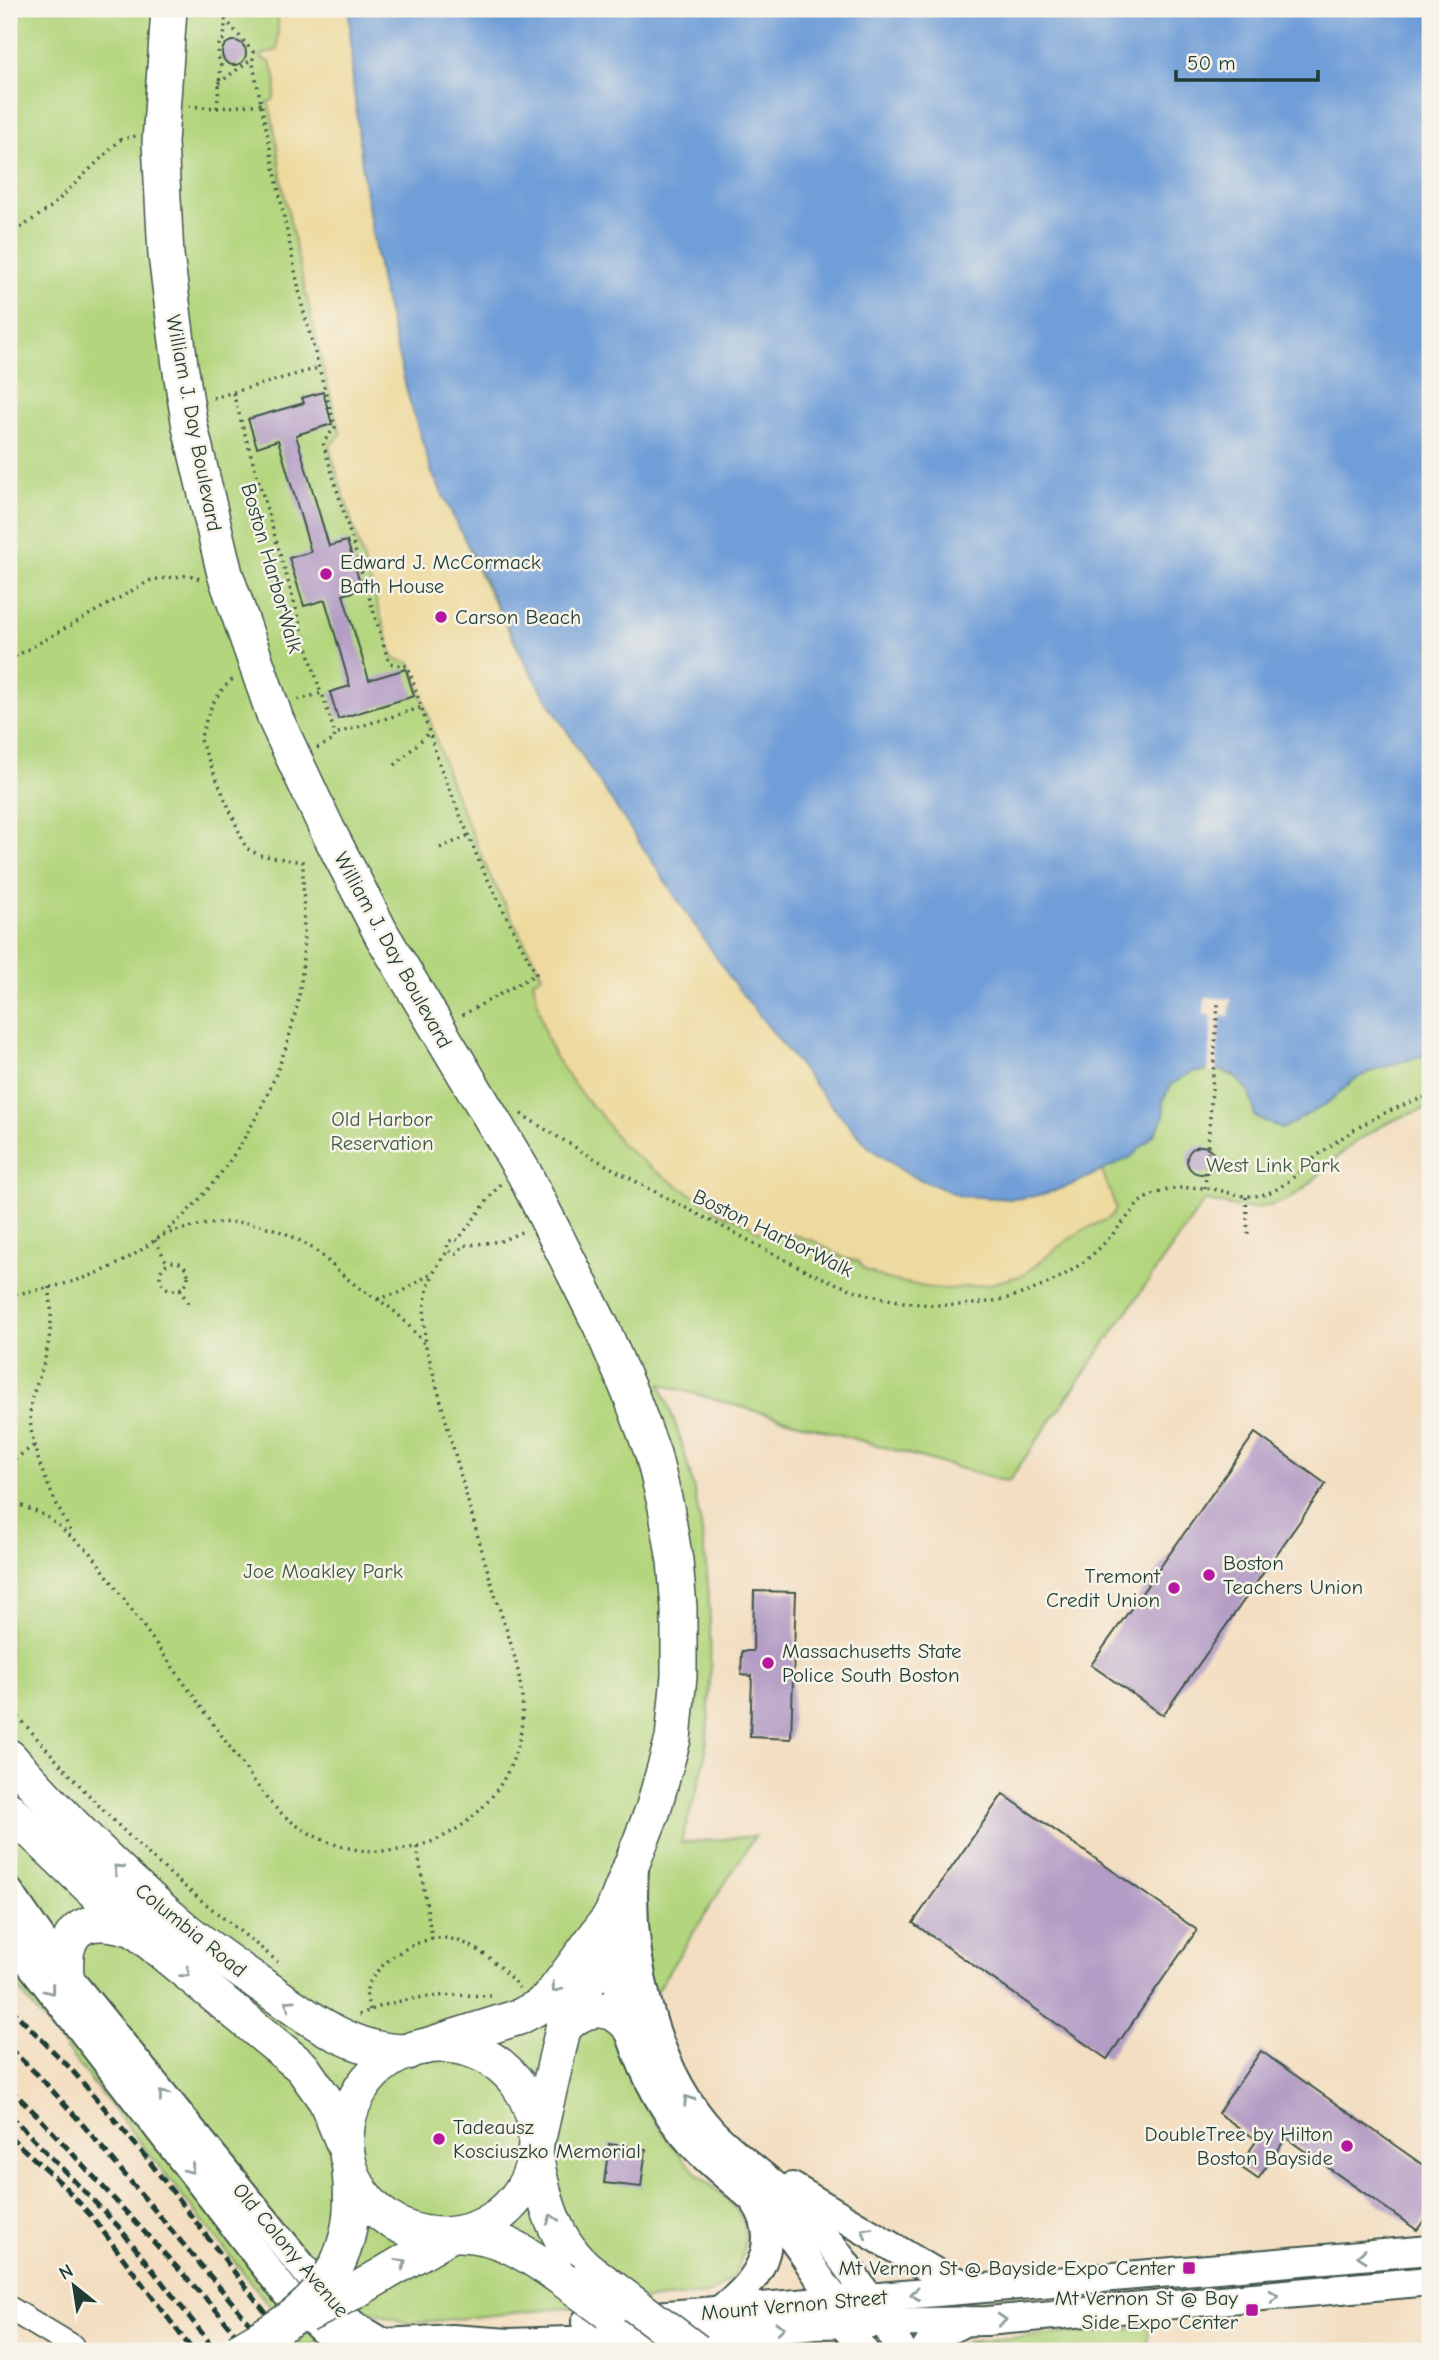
<svg xmlns="http://www.w3.org/2000/svg" width="1439" height="2360" viewBox="0 0 1439 2360" font-family="'Comic Neue',sans-serif">
	<style>
		.green { fill: #b3d57d; stroke: #698958; stroke-width: 2 }
		.sand { fill: #eeda9e; stroke: #868c69; stroke-width: 2 }
		.water { fill: #6f9ed8; stroke: #476e86; stroke-width: 2 }
		.pier { fill: #f3dec1 }
		.building { fill: #b39cc5 }
		.lines { fill: none; stroke-linecap: round; stroke-linejoin: round }
		.minor-casing { stroke: #3f5549; stroke-width: 26 }
		.tertiary-casing { stroke: #3f5549; stroke-width: 32 }
		.primary-casing { stroke: #3f5549; stroke-width: 38 }
		.path { stroke: #3f5549; stroke-width: 3.5; stroke-dasharray: 2 5; stroke-linecap: butt }
		.minor { stroke: #fff; stroke-width: 23 }
		.tertiary { stroke: #fff; stroke-width: 28 }
		.primary { stroke: #fff; stroke-width: 35 }
		.rail { stroke: #1f3d34; stroke-width: 5; stroke-dasharray: 10 5; stroke-linecap: butt }
		.primary-bridge-casing { stroke: #3f5549; stroke-width: 38; stroke-linecap: butt }
		.primary-bridge { stroke: #fff; stroke-width: 35 }
		.oneway { stroke: #8f9e9a }
		.poi-dot { fill: #b5179e; stroke: #f7f3e8; stroke-width: 2.5 }
		.labels { text-anchor: middle; stroke-width: 5; stroke-linejoin: round; paint-order: stroke }
		.street-label { font-size: 21px; fill: #1f3d34; stroke: #f7f3e8 }
		.poi-label { font-size: 21px; fill: #1f3d34; stroke: #f7f3e8; text-anchor: start }
		.park-label { font-size: 21px; fill: #3d5b43; stroke: #f7f3e8 }
	</style>
	<rect width="100%" height="100%" fill="#f7f3e8"/>
	<filter id="ink" filterUnits="userSpaceOnUse"><feTurbulence type="fractalNoise" baseFrequency=".0143" numOctaves="2"/><feDisplacementMap in="SourceGraphic" scale="14" xChannelSelector="R" yChannelSelector="G"/><feConvolveMatrix kernelMatrix="1 2 1 2 8 2 1 2 1" color-interpolation-filters="sRGB"/></filter>
	<filter id="wash" filterUnits="userSpaceOnUse"><feTurbulence type="fractalNoise" baseFrequency=".00686" numOctaves="4" result="noise"/><feDisplacementMap in="SourceGraphic" scale="28" xChannelSelector="R" yChannelSelector="G"/><feGaussianBlur stdDeviation="1.57" result="paint"/><feColorMatrix in="noise" values="0 0 0 0 0 0 0 0 0 0 0 0 0 0 0 0 0 1.4 0 .05"/><feComposite in="paint" operator="in"/></filter>
	<g filter="url(#wash)">
		<rect width="100%" height="100%" fill="#f3dec1"/>
		<g class="green">
			<path d="M 9,9 L 349,9 L 353,82 L 364,182 L 381,284 L 480,575 L 526,664 L 591,770 L 825,1098 L 870,1148 L 1042,1195 L 1071,1185 L 1102,1171 L 1164,1115 C 1164,1110 1162,1103 1163,1099 C 1175,1055 1255,1059 1254,1116 L 1282,1129 L 1326,1104 L 1354,1080 L 1369,1072 L 1407,1060 L 1430,1055 L 1430,1108 C 1395,1116 1362,1135 1335,1159 C 1324,1169 1315,1180 1303,1189 C 1273,1214 1239,1210 1205,1200 L 1008,1482 L 660,1384 C 700,1481 713,1571 710,1676 C 709,1704 709,1733 704,1761 C 699,1788 688,1816 681,1843 L 755,1836 L 620,2048 C 632,2085 650,2117 674,2147 C 682,2158 692,2169 703,2178 C 732,2204 757,2218 740,2262 C 734,2277 722,2288 707,2294 L 423,2322 L 408,2323 L 370,2311 L 304,2349 L 9,1977 Z"/>
			<polygon points="1149,2326 1148,2340 1143,2351 1004,2351 965,2342"/>
		</g>
		<path class="sand" d="M 278,9 L 349,9 L 353,82 L 364,182 L 381,284 L 409,399 L 480,575 L 526,664 L 591,770 L 825,1098 L 870,1148 L 909,1175 L 933,1183 L 1071,1185 L 1102,1171 L 1116,1208 L 1111,1217 L 1083,1230 L 1062,1244 L 1023,1275 L 990,1284 L 948,1289 L 930,1288 L 883,1278 L 865,1270 L 858,1261 L 846,1259 L 814,1241 L 787,1233 L 773,1234 L 757,1231 L 747,1223 L 721,1213 L 702,1201 L 654,1170 L 622,1145 L 599,1113 L 585,1099 L 555,1057 L 545,1034 L 533,981 L 542,975 L 490,876 L 450,782 L 411,663 L 394,659 L 329,447 L 341,434 C 318,354 301,273 284,192 C 278,164 277,128 268,102 L 273,100 C 278,87 276,74 270,62 L 261,58 L 261,55 L 278,50 Z"/>
		<polygon class="water" points="349,9 1430,9 1430,1055 1407,1060 1369,1072 1354,1080 1326,1104 1282,1129 1254,1116 1254,1109 1248,1090 1232,1074 1220,1070 1192,1072 1172,1084 1163,1099 1164,1115 1156,1133 1131,1157 1071,1185 1042,1195 1013,1199 960,1196 910,1175 870,1148 825,1098 732,981 591,770 526,664 432,473 409,399 381,284 364,182 353,82"/>
		<polygon class="pier" points="1205,997 1231,999 1229,1017 1221,1016 1216,1073 1208,1073 1212,1016 1204,1014"/>
		<g id="blocks">
			<g class="building">
				<circle cx="234" cy="53" r="12"/>
				<polygon points="323,392 332,424 296,435 329,546 347,541 362,589 343,595 369,680 406,669 414,696 338,719 330,692 350,686 325,600 304,606 289,558 311,552 278,440 257,447 248,419 304,403 302,398"/>
				<circle cx="1201" cy="1160" r="14"/>
				<polygon points="1255,1433 1326,1484 1163,1715 1091,1665"/>
				<polygon points="754,1591 796,1592 791,1739 750,1737 752,1676 741,1675 742,1651 753,1651"/>
				<polygon points="1003,1794 1197,1930 1107,2059 913,1923"/>
				<polygon points="1261,2051 1430,2170 1430,2212 1417,2230 1286,2138 1258,2179 1239,2166 1257,2140 1218,2113"/>
				<polygon points="609,2144 646,2149 641,2187 604,2183"/>
			</g>
		</g>
	</g>
	<g filter="url(#ink)">
		<use href="#blocks" fill-opacity="0" stroke="#3f5549" stroke-width="2"/>
		<g class="lines">
			<g class="minor-casing">
				<polyline id="minor" points="9,2308 72,2346"/>
			</g>
			<g class="tertiary-casing">
				<g id="tertiary">
					<path d="M 634,1868 C 628,1954 652,2067 712,2132 C 740,2161 776,2183 804,2213 C 842,2254 873,2303 902,2351"/>
					<polyline points="9,1892 66,1975 335,2307 353,2325 380,2341"/>
					<path d="M 612,1931 C 615,2010 645,2098 702,2154 C 729,2180 760,2202 785,2230 C 807,2254 823,2290 846,2310"/>
					<polyline points="9,1936 294,2303 323,2330 343,2340 352,2342 387,2343 452,2339 509,2343 687,2337 815,2324 987,2321 1430,2281"/>
					<polyline points="792,2187 941,2276 970,2286"/>
					<path d="M 718,2311 C 754,2287 784,2246 756,2203"/>
					<polyline points="836,2315 864,2351"/>
					<polyline points="586,2322 1430,2250"/>
					<polyline points="925,2351 934,2337 960,2324"/>
				</g>
			</g>
			<g class="primary-casing">
				<g id="primary">
					<polyline points="169,9 160,142 166,255 180,365 190,427 225,574 276,720 327,829 382,935 524,1173 601,1326 632,1398 653,1454 666,1507 675,1561 679,1608 679,1676 673,1739 653,1810 612,1914 551,1996 538,2007 519,2017 423,2047"/>
					<path d="M 9,1757 C 63,1817 120,1875 183,1928 C 210,1950 240,1970 269,1990 C 309,2019 356,2053 407,2052"/>
					<polyline points="9,1810 134,1929 302,2067 326,2101 346,2149"/>
					<path d="M 66,1975 C 62,1922 90,1916 134,1929"/>
					<path d="M 563,2029 C 581,2006 611,2002 630,2027"/>
					<circle cx="441" cy="2140" r="95"/>
					<polyline points="539,2134 563,2029 603,1955"/>
					<path d="M 535,2154 C 543,2198 554,2243 591,2272"/>
					<path d="M 457,2234 C 497,2233 529,2255 560,2277"/>
					<path d="M 333,2272 C 351,2241 354,2207 350,2172"/>
					<polyline points="355,2291 450,2235"/>
				</g>
			</g>
			<g class="path">
				<polyline points="225,19 253,52 253,64 302,305 335,427 323,443 389,663 408,666 440,766 481,866 536,974 459,1017"/>
				<polyline points="219,83 253,58"/>
				<polyline points="189,106 217,108 262,104"/>
				<polyline points="217,108 221,63 218,57 219,43 224,39 226,9"/>
				<polyline points="9,236 51,207 120,140 136,136"/>
				<polyline points="233,393 321,694"/>
				<polyline points="213,398 318,368"/>
				<polyline points="9,660 151,580 190,575 200,579"/>
				<polyline points="298,700 322,693 335,734"/>
				<polyline points="317,748 334,740 335,734 420,708"/>
				<polyline points="395,765 429,733"/>
				<polyline points="440,848 468,836"/>
				<path d="M 521,1114 C 588,1157 658,1194 729,1230 C 777,1255 826,1285 879,1297 C 950,1314 1027,1306 1086,1260 C 1106,1244 1123,1222 1140,1202 C 1161,1187 1193,1185 1218,1190 C 1235,1194 1248,1199 1265,1194 C 1287,1187 1300,1170 1317,1156 C 1351,1129 1388,1108 1430,1096"/>
				<polyline points="500,1184 458,1240 454,1239 448,1242 447,1249 455,1254 460,1251 462,1246 501,1241 524,1231"/>
				<polyline points="1205,1188 1218,1004"/>
				<polyline points="1246,1197 1248,1236"/>
				<path d="M 163,1235 C 219,1217 266,1215 316,1251 C 328,1260 337,1271 349,1280 C 361,1290 376,1298 389,1307 C 403,1318 415,1332 426,1346"/>
				<polyline points="155,1240 167,1263"/>
				<circle cx="174" cy="1276" r="14"/>
				<path d="M 49,1287 C 54,1316 50,1344 41,1372 C 38,1382 33,1392 31,1402 C 25,1445 53,1498 72,1534"/>
				<polyline points="180,1289 190,1307"/>
				<path d="M 9,1295 C 48,1289 90,1280 125,1260 C 215,1208 275,1105 297,1006 C 307,959 303,910 303,862 L 259,855 L 246,848 L 200,740 C 207,716 213,695 233,679"/>
				<polyline points="378,1299 402,1292 430,1274"/>
				<polyline points="9,1463 35,1445"/>
				<path d="M 9,1500 L 46,1516 L 91,1553 L 267,1799 C 305,1841 355,1859 410,1848 C 470,1836 517,1782 522,1721 C 526,1675 504,1626 491,1582 C 468,1504 447,1425 426,1346 C 422,1307 423,1282 448,1251"/>
				<path d="M 9,1706 C 64,1770 125,1837 190,1891 C 219,1915 249,1938 278,1962"/>
				<polyline points="417,1847 432,1939"/>
				<path d="M 370,2010 C 368,2003 366,1996 367,1989 C 374,1963 419,1936 444,1938 C 473,1940 502,1966 519,1988"/>
				<path d="M 359,2015 C 402,1995 444,1994 491,1996"/>
			</g>
			<use href="#minor" class="minor"/>
			<use href="#tertiary" class="tertiary"/>
			<use href="#primary" class="primary"/>
			<g class="rail">
				<polyline points="9,2007 71,2069 142,2152 295,2351"/>
				<polyline points="9,2048 40,2077 78,2119 273,2351"/>
				<polyline points="9,2088 37,2115 217,2311 249,2351"/>
				<polyline points="9,2114 118,2226 216,2351"/>
				<polyline points="9,2136 62,2184 93,2218 193,2351"/>
			</g>
			<g class="primary-bridge-casing">
				<g id="primary-bridge">
					<polyline points="591,2272 696,2351"/>
					<polyline points="560,2277 608,2312"/>
					<polyline points="306,2315 355,2291"/>
					<path d="M 238,2351 C 277,2328 309,2313 333,2272"/>
				</g>
			</g>
			<use href="#primary-bridge" class="primary-bridge"/>
		</g>
		<defs><path id="oneway-chevron" d="M-2-3.5L2.5 0L-2 3.5" fill="none" stroke-width="1.6" stroke-linecap="round" stroke-linejoin="round" transform="scale(1.75)"/></defs>
		<g class="oneway">
			<use href="#oneway-chevron" transform="translate(118 1869) rotate(-137)"/>
			<use href="#oneway-chevron" transform="translate(186 1973) rotate(39)"/>
			<use href="#oneway-chevron" transform="translate(556 1988) rotate(128)"/>
			<use href="#oneway-chevron" transform="translate(50 1990) rotate(52)"/>
			<use href="#oneway-chevron" transform="translate(289 2004) rotate(-146)"/>
			<use href="#oneway-chevron" transform="translate(163 2095) rotate(-129)"/>
			<use href="#oneway-chevron" transform="translate(688 2100) rotate(-123)"/>
			<use href="#oneway-chevron" transform="translate(190 2169) rotate(52)"/>
			<use href="#oneway-chevron" transform="translate(552 2219) rotate(-109)"/>
			<use href="#oneway-chevron" transform="translate(866 2232) rotate(-149)"/>
			<use href="#oneway-chevron" transform="translate(1362 2256) rotate(175)"/>
			<use href="#oneway-chevron" transform="translate(402 2263) rotate(-31)"/>
			<use href="#oneway-chevron" transform="translate(915 2294) rotate(176)"/>
			<use href="#oneway-chevron" transform="translate(1274 2296) rotate(-5)"/>
			<use href="#oneway-chevron" transform="translate(1002 2320) rotate(-4)"/>
			<use href="#oneway-chevron" transform="translate(780 2328) rotate(-6)"/>
		</g>
	</g>
	<g class="poi-dot">
		<circle cx="326" cy="574" r="7"/>
		<circle cx="441" cy="617" r="7"/>
		<circle cx="1209" cy="1575" r="7"/>
		<circle cx="1174" cy="1588" r="7"/>
		<circle cx="768" cy="1663" r="7"/>
		<circle cx="439" cy="2139" r="7"/>
		<circle cx="1347" cy="2146" r="7"/>
		<rect x="1182" y="2261" width="14" height="14" rx="3.5"/>
		<rect x="1245" y="2303" width="14" height="14" rx="3.5"/>
	</g>
	<g class="labels">
		<g class="street-label">
			<text transform="translate(194 423) rotate(79)" y="7">William J. Day Boulevard</text>
			<text transform="translate(272 568) rotate(74)" y="7">Boston HarborWalk</text>
			<text transform="translate(393 950) rotate(61)" y="7">William J. Day Boulevard</text>
			<text transform="translate(773 1233) rotate(26)" y="7">Boston HarborWalk</text>
			<text transform="translate(191 1930) rotate(39)" y="7">Columbia Road</text>
			<text transform="translate(291 2250) rotate(50)" y="7">Old Colony Avenue</text>
			<text transform="translate(794 2305) rotate(-5)" y="7">Mount Vernon Street</text>
		</g>
		<g class="poi-label">
			<text x="340" y="569">Edward J. McCormack<tspan x="340" dy="24">Bath House</tspan></text>
			<text x="455" y="624">Carson Beach</text>
			<text x="1223" y="1570">Boston<tspan x="1223" dy="24">Teachers Union</tspan></text>
			<text x="1160" y="1583" text-anchor="end">Tremont<tspan x="1160" dy="24">Credit Union</tspan></text>
			<text x="782" y="1658">Massachusetts State<tspan x="782" dy="24">Police South Boston</tspan></text>
			<text x="453" y="2134">Tadeausz<tspan x="453" dy="24">Kosciuszko Memorial</tspan></text>
			<text x="1333" y="2141" text-anchor="end">DoubleTree by Hilton<tspan x="1333" dy="24">Boston Bayside</tspan></text>
			<text x="1175" y="2275" text-anchor="end">Mt Vernon St @ Bayside Expo Center</text>
			<text x="1238" y="2305" text-anchor="end">Mt Vernon St @ Bay<tspan x="1238" dy="24">Side Expo Center</tspan></text>
		</g>
		<g class="park-label">
			<text x="382" y="1126">Old Harbor<tspan x="382" dy="24">Reservation</tspan></text>
			<text x="1273" y="1172">West Link Park</text>
			<text x="323" y="1578">Joe Moakley Park</text>
		</g>
	</g>
	<rect width="1439" height="2360" fill="none" stroke="#f7f3e8" stroke-width="35"/>
	<g transform="translate(74 2286) rotate(330)" stroke="#f7f3e8" stroke-width="5" paint-order="stroke">
	<path d="M0-5L12 26L0 18L-12 26Z" fill="#1f3d34"/>
	<text y="-10" font-size="19" font-weight="bold" text-anchor="middle" fill="#1f3d34">N</text>
	</g>
	<path d="M1176 70v10h142v-10" fill="none" stroke="#1f3d34" stroke-width="3.5"/>
	<text x="1187" y="70" font-size="21" fill="#1f3d34" stroke="#f7f3e8" stroke-width="5" paint-order="stroke">50 m</text>
</svg>
